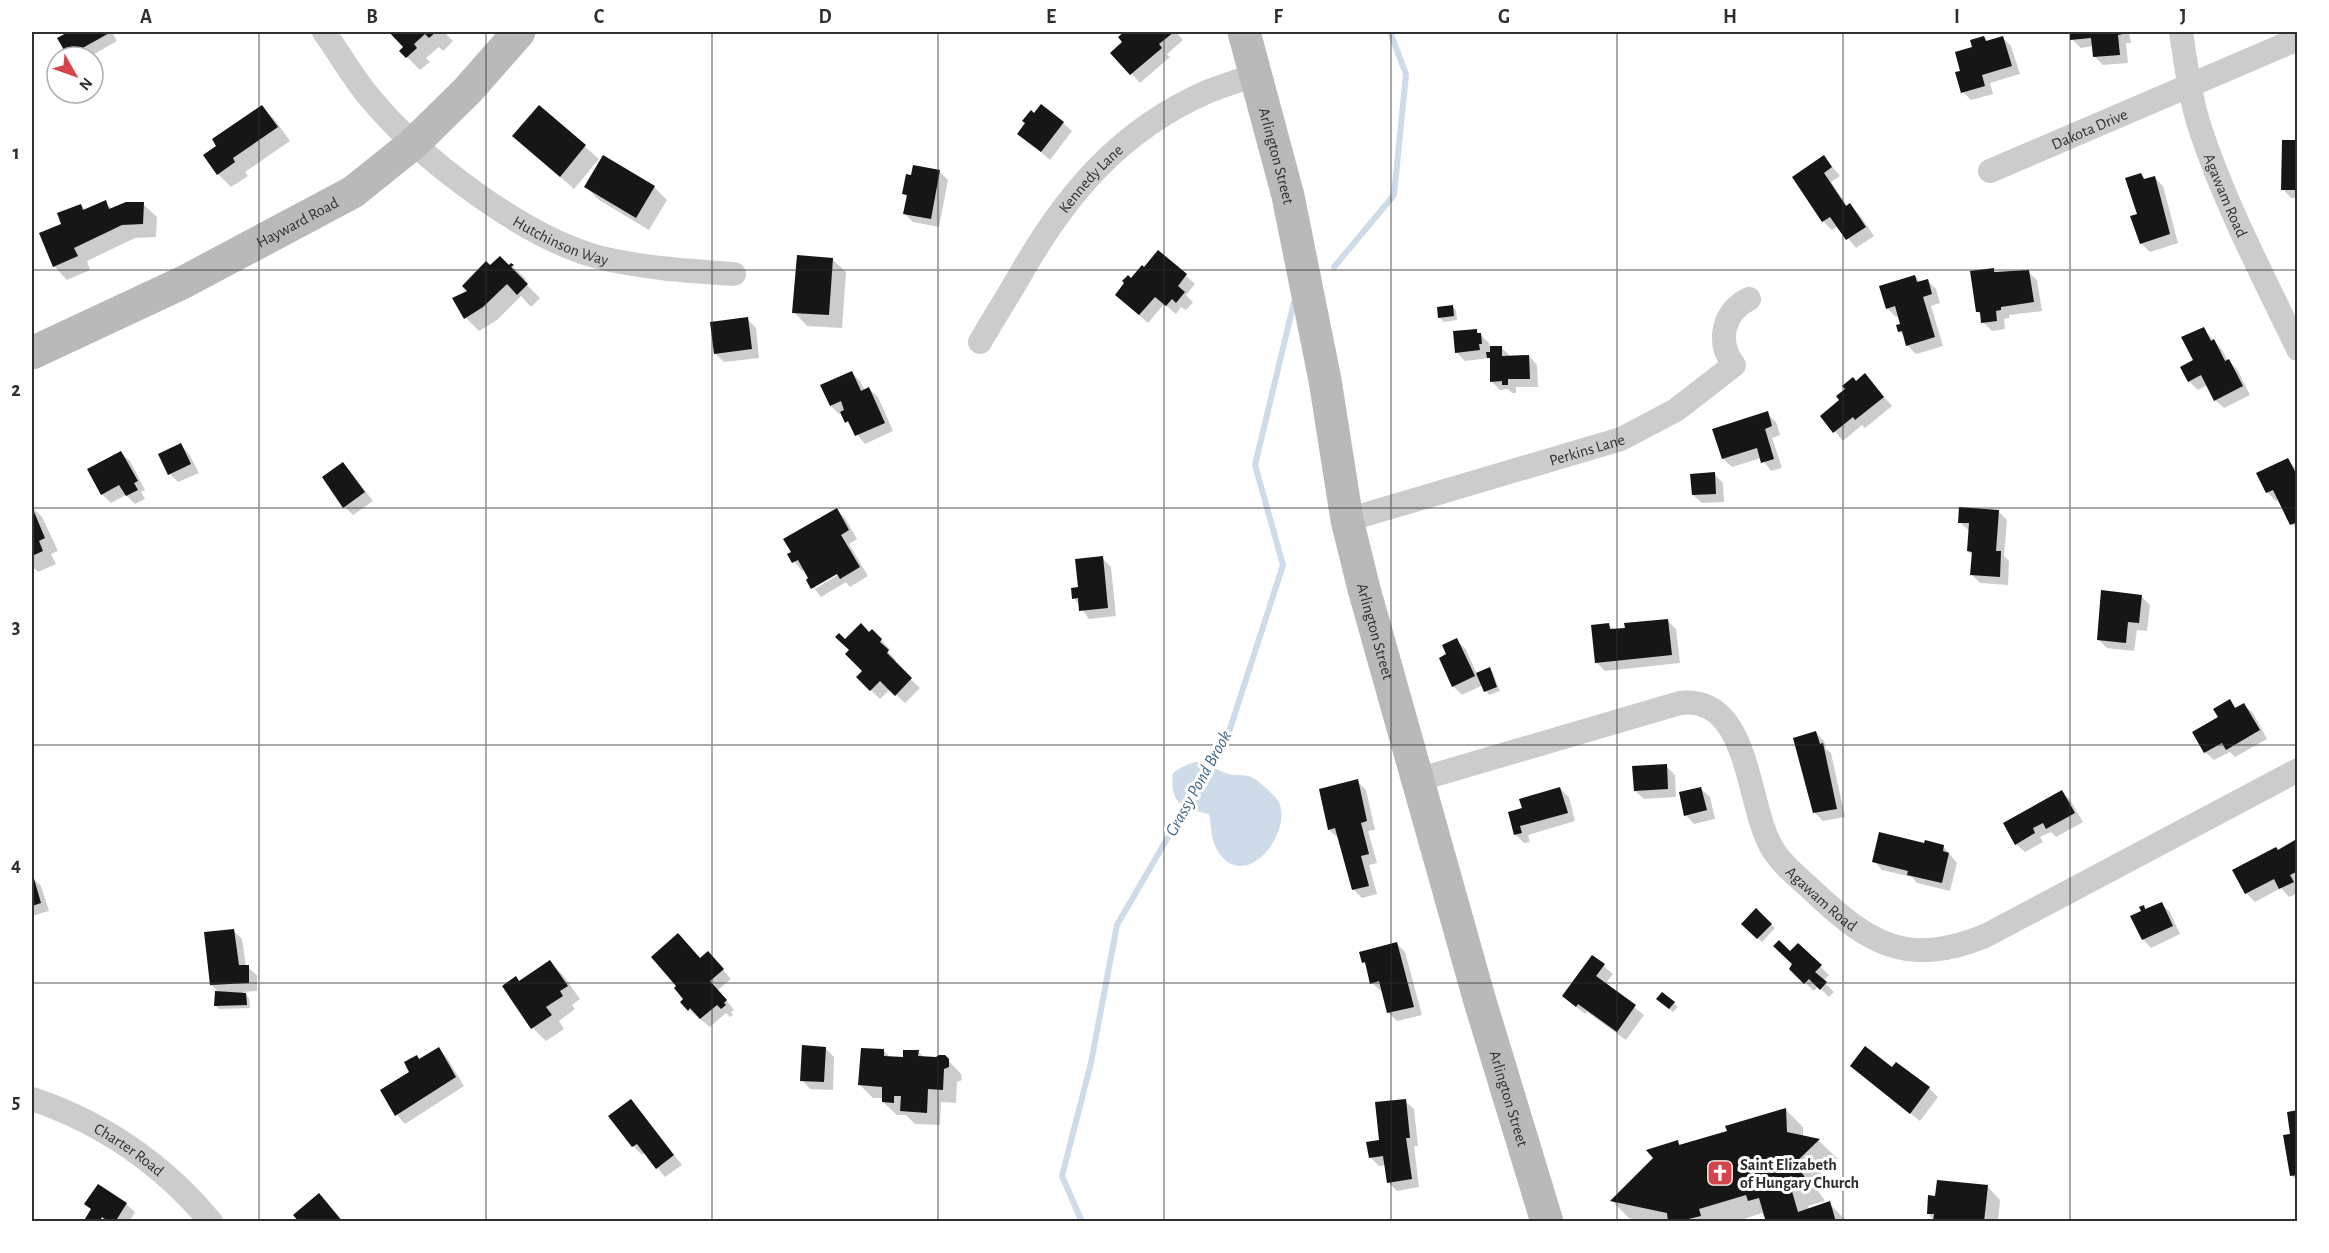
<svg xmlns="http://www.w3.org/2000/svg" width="2329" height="1253" viewBox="0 0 2329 1253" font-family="'Alegreya Sans',sans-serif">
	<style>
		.water { fill: #cddce8 }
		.shadow { fill: #0003; fill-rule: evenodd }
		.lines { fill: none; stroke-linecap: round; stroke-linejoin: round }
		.stream { stroke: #cddce8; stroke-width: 6 }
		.building { fill: #161616 }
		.street { stroke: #ccc; stroke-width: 24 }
		.secondary { stroke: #b9b9b9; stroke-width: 33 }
		.grid { fill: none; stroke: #2f2f2f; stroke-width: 1.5; stroke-opacity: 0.55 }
		.labels { text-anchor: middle; stroke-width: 6; stroke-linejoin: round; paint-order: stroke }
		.street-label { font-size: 16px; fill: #2f2f2f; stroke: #fff }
		.poi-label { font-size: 16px; font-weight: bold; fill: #2f2f2f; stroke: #fff; text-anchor: start }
		.water-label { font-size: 18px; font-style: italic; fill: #466c88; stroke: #fff }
		.neatline { fill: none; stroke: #2f2f2f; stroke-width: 2 }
		.grid-label { font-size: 20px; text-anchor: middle; font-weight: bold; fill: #2f2f2f }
	</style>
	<rect width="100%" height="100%" fill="#fff"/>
	<path class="water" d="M 1195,762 C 1208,762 1216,770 1228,774 C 1236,776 1244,774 1251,777 C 1257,779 1261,784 1266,788 C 1271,793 1278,798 1280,805 C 1290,837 1245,891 1219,853 C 1210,840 1212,828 1209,814 C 1184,808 1169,805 1173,773 L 1182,767 Z"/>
	<g class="shadow">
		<polygon points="70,32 112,32 117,41 89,57 70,57"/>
		<polygon points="391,32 444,32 453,41 443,51 439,47 426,58 430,62 420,70 401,51 405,47"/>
		<polygon points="1126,32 1133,33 1136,32 1176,32 1183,40 1167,54 1170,57 1140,83 1113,53 1125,42 1120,37"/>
		<polygon points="2071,32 2129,32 2131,43 2126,43 2128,63 2103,65 2094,56 2093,46 2081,48 2072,39"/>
		<polygon points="1984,37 1988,42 2002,37 2011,46 2020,74 1990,83 1993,94 1971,100 1963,92 1962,72"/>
		<polygon points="262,107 275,120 290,141 245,172 248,176 231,187 218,174"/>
		<polygon points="539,107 599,159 574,189 514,136"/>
		<polygon points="1063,123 1072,131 1050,160 1019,134"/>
		<polygon points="2298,141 2298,198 2291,198 2283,189"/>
		<polygon points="1824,157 1840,176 1831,182 1848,207 1850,205 1859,214 1874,236 1856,248 1838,226 1832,230 1823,221 1794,178"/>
		<polygon points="939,171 948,180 939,227 913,222 905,214 908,198 904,194"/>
		<polygon points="2141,175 2146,180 2154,177 2163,186 2178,243 2150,252 2141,243 2139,215"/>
		<polygon points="586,187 654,187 667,200 649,230 599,200"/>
		<polygon points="105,202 112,209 143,204 157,217 156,237 135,238 87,261 90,270 67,280 54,266 63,225 81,205 86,210"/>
		<polygon points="1159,252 1195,284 1186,295 1193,302 1186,310 1181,307 1176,314 1164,304 1148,323 1125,303 1131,280 1144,269"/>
		<polygon points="832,259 846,272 842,328 807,326 794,312"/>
		<polygon points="511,265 526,279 523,281 540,298 531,307 521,296 497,320 479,331 466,318 454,299 470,292 490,267 509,267"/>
		<polygon points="1993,269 1997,273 2028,272 2037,280 2042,311 2009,315 2009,318 2004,319 2005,329 1992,331 1983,322 1982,316 1978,312"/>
		<polygon points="1915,276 1921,283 1928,281 1936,289 1940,303 1931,306 1943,346 1916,354 1907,345 1905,337 1899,331 1902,325 1899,316 1896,317 1887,308"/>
		<polygon points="1452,306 1456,310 1457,320 1444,322 1440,318"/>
		<polygon points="747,319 756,328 759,358 724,362 715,353"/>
		<polygon points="2203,328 2222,350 2228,361 2237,369 2250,395 2224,408 2215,400 2207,385 2198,390 2189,381"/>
		<polygon points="1476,330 1489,343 1490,348 1501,347 1511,357 1529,356 1537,365 1538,387 1516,387 1516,393 1512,393 1508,389 1500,390 1491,381 1491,360 1489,358 1465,361 1456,352"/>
		<polygon points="852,373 860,381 865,391 869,389 878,397 893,431 865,444 847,422 842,413 839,414 831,406"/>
		<polygon points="1865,375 1892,406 1865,428 1862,425 1843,441 1822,416 1841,400"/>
		<polygon points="1767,413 1776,422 1780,435 1772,438 1782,468 1771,471 1761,458 1732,467 1723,459 1714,430"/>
		<polygon points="181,445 189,454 199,473 178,482 170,474"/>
		<polygon points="121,453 130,461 145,490 141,492 145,499 135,504 126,495 111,503 102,494"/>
		<polygon points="2288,460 2298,471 2298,530 2292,524 2280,499 2276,501 2267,492"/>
		<polygon points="343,463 373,501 353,515 345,507"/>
		<polygon points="1714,474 1723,483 1724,502 1702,503 1693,495"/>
		<polygon points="32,507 42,517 58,551 51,554 56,564 38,572 32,566"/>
		<path d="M 836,510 L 845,518 L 857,539 L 849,544 L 868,576 L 850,587 L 846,582 L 821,597 L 808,580 L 810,579 L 805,569 L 802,571 L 789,555 ZM 843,569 L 844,571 L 815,589 L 815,585 Z"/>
		<polygon points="1998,511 2007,520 2004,556 2009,561 2008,585 1980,583 1972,575 1973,556 1968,551 1970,531 1959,522"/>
		<polygon points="1102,558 1111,567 1116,616 1089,619 1074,598"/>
		<polygon points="2141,596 2150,605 2147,631 2137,630 2134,651 2107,648 2098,639"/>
		<polygon points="1667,620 1676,629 1680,663 1605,671 1596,662 1609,625 1614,630"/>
		<polygon points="872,631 890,649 887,651 896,660 894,663 920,688 905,703 890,689 880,699 867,686 864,671 845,641"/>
		<polygon points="1456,640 1465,648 1477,674 1490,669 1493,673 1500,691 1489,695 1483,685 1462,695 1453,686 1448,655"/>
		<polygon points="2229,701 2237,709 2244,705 2253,713 2267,739 2235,757 2230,752 2214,760 2205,752"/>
		<polygon points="1816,733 1824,741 1826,749 1831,753 1845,817 1823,821 1814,812"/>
		<polygon points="1666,766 1675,775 1676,797 1644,799 1635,791"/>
		<polygon points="1357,781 1366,790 1375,830 1368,831 1377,863 1369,865 1377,894 1362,898 1353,889 1338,838 1329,830 1321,790"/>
		<polygon points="1560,789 1569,797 1575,821 1528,835 1530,842 1524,843 1516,835 1510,813 1524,809"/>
		<polygon points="1701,789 1710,797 1715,819 1694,824 1686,815"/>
		<polygon points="2062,792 2070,800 2083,822 2056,837 2051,832 2040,837 2043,842 2025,852 2016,844"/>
		<polygon points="1925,845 1943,846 1957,863 1950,891 1917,883 1912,877 1882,870 1874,861"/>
		<polygon points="2298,845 2298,893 2289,897 2281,888 2255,902 2246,893 2234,871 2278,851"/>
		<polygon points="32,877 41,886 49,911 32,916"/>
		<polygon points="2161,904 2170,912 2180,934 2151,948 2143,939 2143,907 2147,910"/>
		<polygon points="1756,911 1775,928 1762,942 1743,924"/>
		<polygon points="234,931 242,939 246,966 257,975 257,991 243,992 249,998 250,1008 219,1009 215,1005 219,993 211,984"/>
		<polygon points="1397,944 1405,952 1422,1015 1397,1021 1389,1013 1383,991 1381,991 1372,983 1368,967 1363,962"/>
		<polygon points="1798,945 1829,975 1823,981 1834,992 1829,997 1818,986 1814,991 1791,969 1794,965 1790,953"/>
		<polygon points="1592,957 1613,974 1605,984 1644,1015 1626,1040 1587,1012 1585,1014 1563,996"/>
		<polygon points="700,960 716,962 731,979 718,990 734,1010 731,1012 733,1015 730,1017 726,1013 710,1027 689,1010 685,999"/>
		<polygon points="550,962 563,975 580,999 572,1005 575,1009 559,1021 564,1029 546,1041 533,1028 504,986 520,982"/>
		<polygon points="1662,1003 1674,1003 1678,1007 1673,1012"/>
		<polygon points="825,1048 834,1057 833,1090 810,1089 802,1080"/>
		<polygon points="439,1049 447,1058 464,1086 405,1124 397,1115 382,1090 411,1073 420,1060"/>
		<polygon points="884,1051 890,1057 904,1058 918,1052 925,1058 945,1057 961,1074 962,1080 957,1082 956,1103 941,1102 940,1125 915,1124 906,1115 897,1115 883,1102 883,1098 873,1098 860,1085"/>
		<polygon points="1892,1069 1929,1088 1938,1097 1920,1121 1861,1074"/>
		<polygon points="631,1101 682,1165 665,1177 645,1152 642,1155 633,1146"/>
		<polygon points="1405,1101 1414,1109 1418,1146 1414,1146 1419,1187 1397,1191 1388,1182 1386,1165 1379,1166 1370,1157"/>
		<polygon points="1785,1109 1803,1127 1803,1137 1819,1141 1837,1158 1812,1182 1825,1201 1808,1206 1809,1210 1829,1203 1847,1222 1767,1222 1762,1213 1735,1222 1645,1222 1629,1218 1612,1201 1678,1142 1681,1146 1729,1132"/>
		<polygon points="2298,1111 2298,1181 2292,1176 2292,1135"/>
		<polygon points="1987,1186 2000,1200 1998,1222 1935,1222 1928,1213"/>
		<polygon points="86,1204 126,1204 135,1212 129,1222 84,1222 92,1210"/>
	</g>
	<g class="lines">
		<g class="stream">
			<polyline points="1334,267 1394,195 1406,74 1390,32"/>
			<polyline points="1206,772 1229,732 1283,565 1255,465 1294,302"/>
			<polyline points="1082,1222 1062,1176 1091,1063 1117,925 1189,801"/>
		</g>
	</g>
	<g class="building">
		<polygon points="68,32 111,32 79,50 84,57 68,57 57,38"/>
		<polygon points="389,32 436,32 429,38 425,34 414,44 417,48 406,58 399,51 403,47"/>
		<polygon points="1124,32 1174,32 1159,44 1162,48 1130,75 1110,53 1122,42 1118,37"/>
		<polygon points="2070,32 2123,32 2123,34 2118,35 2120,55 2093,57 2091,38 2070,40"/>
		<polygon points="1984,36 1986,41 2003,36 2012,66 1982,75 1985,86 1961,93 1955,72 1960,71 1955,52 1972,47 1970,40"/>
		<polygon points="1041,104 1064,122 1041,152 1017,134 1025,123 1022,121 1031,110 1034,113"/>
		<polygon points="262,105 278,127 233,158 235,162 217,175 203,155 216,146 212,139"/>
		<polygon points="539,105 586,145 560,177 512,136"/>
		<polygon points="2282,140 2298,140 2298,190 2281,190"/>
		<polygon points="603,155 655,186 636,218 584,187"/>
		<polygon points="1824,155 1832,167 1824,173 1846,206 1850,203 1866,227 1846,240 1830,217 1822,222 1792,177"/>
		<polygon points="913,165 940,170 931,219 903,214 907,195 902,194 906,174 911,175"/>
		<polygon points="2141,173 2144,179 2155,176 2170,234 2140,244 2130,216 2137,214 2125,178"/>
		<polygon points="106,200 109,209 126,202 144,202 143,224 122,225 74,248 78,256 53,267 39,233 61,224 57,213 81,204 83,210"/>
		<polygon points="1158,250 1187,274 1178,286 1185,292 1176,303 1172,299 1166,306 1155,297 1139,315 1115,295 1124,283 1122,281 1128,275 1131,278 1142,265 1144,267"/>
		<polygon points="797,255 833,258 829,315 792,313"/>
		<polygon points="500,256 509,265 511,263 514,265 511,267 528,284 517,295 507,284 483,307 464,319 452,298 467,291 462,286 486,261 490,265"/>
		<polygon points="1994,268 1994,272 2029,270 2034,302 2001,307 2001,310 1996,311 1997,321 1981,323 1980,312 1976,312 1970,271"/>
		<polygon points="1915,275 1917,282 1928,279 1932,294 1923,297 1935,337 1906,346 1902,331 1898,332 1896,325 1900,324 1895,306 1886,309 1879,286"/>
		<polygon points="1453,305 1454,316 1438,318 1437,307"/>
		<polygon points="748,317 752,349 714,354 710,322"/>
		<polygon points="2204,327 2211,341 2214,339 2225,361 2229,359 2243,386 2214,401 2201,375 2188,382 2180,367 2193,360 2181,337"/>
		<polygon points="1477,329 1477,333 1481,333 1482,344 1479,344 1480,350 1455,353 1453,331"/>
		<polygon points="1490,346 1502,346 1502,356 1529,355 1530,379 1508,379 1508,385 1502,385 1502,381 1490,382 1490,358 1487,358 1486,352 1490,352"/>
		<polygon points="852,371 861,391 869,387 885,423 855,436 848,421 845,423 840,412 844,410 841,401 830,406 820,385"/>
		<polygon points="1865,373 1884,397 1855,420 1853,417 1833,433 1820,416 1839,400 1836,396 1845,389 1842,386 1853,377 1856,381"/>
		<polygon points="1768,411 1772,426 1765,429 1774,459 1761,463 1757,448 1722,459 1712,429"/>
		<polygon points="181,443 191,464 168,475 158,454"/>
		<polygon points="121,451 138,481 134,483 138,490 126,496 119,485 101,495 87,469"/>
		<polygon points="2288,458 2298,477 2298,522 2290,525 2273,490 2266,493 2256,473"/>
		<polygon points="343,462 365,492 343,508 322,477"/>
		<polygon points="1715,472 1716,494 1692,495 1690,474"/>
		<polygon points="32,507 45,538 39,541 43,551 32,556"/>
		<polygon points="1959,507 1999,510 1996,551 2001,551 2000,577 1970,575 1972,552 1967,551 1969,523 1958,523"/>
		<polygon points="837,508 849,530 841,535 860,567 840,579 837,574 811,589 806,580 808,578 798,560 792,563 787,554 791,552 783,539"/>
		<polygon points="1103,556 1108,608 1079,611 1078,598 1072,599 1071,588 1078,587 1075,559"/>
		<polygon points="2101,590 2142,595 2139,623 2128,622 2126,643 2097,640"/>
		<polygon points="1668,619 1672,655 1595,663 1591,625 1609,623 1610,629 1625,628 1624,623"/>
		<polygon points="861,623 869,632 872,629 882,639 880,642 889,650 887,653 912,678 895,696 880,681 870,691 856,677 862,671 845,654 849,650 835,637 839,633 845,639"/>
		<polygon points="1457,638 1475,676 1452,687 1439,658 1446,654 1442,645"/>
		<polygon points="1490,667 1497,687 1484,692 1476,673"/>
		<polygon points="2230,699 2235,708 2244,703 2260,730 2226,750 2222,743 2204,753 2192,732 2218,717 2213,709"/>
		<polygon points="1816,731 1820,744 1823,743 1837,809 1813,813 1793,738"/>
		<polygon points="1667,764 1668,789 1634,791 1632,766"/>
		<polygon points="1358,779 1367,821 1361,823 1369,854 1361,856 1369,886 1352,890 1335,828 1328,830 1319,789"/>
		<polygon points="1560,787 1568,813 1520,826 1522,833 1514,835 1508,812 1522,808 1519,799"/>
		<polygon points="1701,787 1707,810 1684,816 1679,792"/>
		<polygon points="2062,790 2075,813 2046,829 2043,823 2033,828 2035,833 2015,845 2003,823"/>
		<polygon points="1879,832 1924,843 1925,840 1944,845 1943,851 1949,853 1942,883 1907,875 1908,871 1872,862"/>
		<polygon points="2295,840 2298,846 2298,871 2290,875 2294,882 2279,889 2274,879 2245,894 2232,870 2276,847 2278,850"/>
		<polygon points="32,872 41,903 32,906"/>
		<polygon points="2162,902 2173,926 2142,940 2130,916 2141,911 2139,907 2144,905 2145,909"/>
		<polygon points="1756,908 1772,924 1757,939 1741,924"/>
		<polygon points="234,929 239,965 249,965 249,983 210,985 204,932"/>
		<polygon points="678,933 700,958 708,951 724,969 710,981 727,1000 724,1003 726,1005 721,1009 717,1005 700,1019 690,1008 688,1011 680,1002 683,999 674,988 676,986 651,957"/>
		<polygon points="1779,940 1790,951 1798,943 1822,965 1815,972 1827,982 1820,990 1809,979 1804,984 1789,969 1792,964 1773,946"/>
		<polygon points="1397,942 1414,1007 1387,1013 1379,981 1370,984 1365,962 1362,963 1359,952"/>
		<polygon points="1592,955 1605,964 1596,976 1636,1005 1617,1032 1578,1004 1576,1007 1562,996"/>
		<polygon points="550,960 568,986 560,991 563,996 546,1007 552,1015 531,1029 502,986 516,976 519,981"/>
		<polygon points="215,991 246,993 247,1005 214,1006"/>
		<polygon points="1662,992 1675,1002 1669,1009 1656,999"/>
		<polygon points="802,1045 826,1047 824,1082 800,1081"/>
		<polygon points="1865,1046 1892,1067 1896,1062 1930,1087 1910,1114 1850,1066"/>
		<polygon points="439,1047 456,1077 395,1116 380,1090 409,1072 404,1062 417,1055 419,1059"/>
		<polygon points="861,1048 884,1049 884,1056 903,1057 903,1050 919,1050 918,1056 936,1057 939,1055 945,1055 949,1059 949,1067 944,1069 943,1090 928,1089 927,1113 900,1111 901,1096 894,1096 894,1103 882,1102 882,1087 858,1085"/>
		<polygon points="631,1099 674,1155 656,1169 637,1144 632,1147 608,1116"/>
		<polygon points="1406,1099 1410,1138 1406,1138 1412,1179 1387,1183 1383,1156 1369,1158 1366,1142 1379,1140 1375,1102"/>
		<polygon points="1786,1108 1787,1132 1820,1139 1795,1163 1809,1183 1791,1188 1798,1212 1830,1201 1836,1222 1766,1222 1759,1198 1748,1201 1746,1195 1699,1209 1701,1216 1676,1222 1668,1222 1667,1213 1610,1201 1653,1158 1646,1150 1678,1140 1679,1145 1727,1131 1725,1126"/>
		<polygon points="2298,1110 2298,1175 2290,1176 2283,1135 2290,1134 2287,1112"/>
		<polygon points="1937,1180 1988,1185 1984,1222 1933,1222 1934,1214 1927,1214 1928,1195 1935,1196"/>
		<polygon points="98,1184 127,1203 115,1222 109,1222 102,1217 99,1222 83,1222 91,1209 84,1204"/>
		<polygon points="319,1193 343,1222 299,1222 293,1215"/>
	</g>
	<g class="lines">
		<g class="street">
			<path id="s1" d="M 324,32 C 340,54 353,78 371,99 C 420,158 523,237 598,257 C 641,268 690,271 734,274"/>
			<path id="s2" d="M 2181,32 C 2186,65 2190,98 2201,131 C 2226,206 2264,278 2298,349"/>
			<path id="s3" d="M 1990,171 L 2298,39"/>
			<path id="s4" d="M 980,342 C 993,319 1007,298 1020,275 C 1066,194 1121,129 1209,91 C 1225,85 1241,80 1257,74"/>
			<path id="s5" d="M 1347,520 L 1621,439 L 1676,410 L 1734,365 C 1716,342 1723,312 1749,299"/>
			<path id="s6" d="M 1417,780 L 1680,703 C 1751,695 1746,805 1772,848 C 1782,865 1799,878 1813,891 C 1870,945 1908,967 1985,936 L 2298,770"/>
			<path id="s7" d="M 32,1099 C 102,1122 164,1165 211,1222"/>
		</g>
		<g class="secondary">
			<path id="s8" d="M 1244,32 L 1288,196 L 1325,380 L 1347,520 L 1364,589 L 1479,998 L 1547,1222"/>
			<path id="s9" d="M 32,353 L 184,282 L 353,192 L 414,143 L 468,90 L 519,32"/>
		</g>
	</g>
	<path class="grid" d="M 259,32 L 259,1222M 486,32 L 486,1222M 712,32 L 712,1222M 938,32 L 938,1222M 1164,32 L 1164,1222M 1391,32 L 1391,1222M 1617,32 L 1617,1222M 1843,32 L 1843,1222M 2070,32 L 2070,1222M 32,270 L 2298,270M 32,508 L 2298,508M 32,745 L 2298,745M 32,983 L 2298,983"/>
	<defs>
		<g id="church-square" transform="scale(1.35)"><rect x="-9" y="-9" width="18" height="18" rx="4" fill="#d2454a" stroke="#fff"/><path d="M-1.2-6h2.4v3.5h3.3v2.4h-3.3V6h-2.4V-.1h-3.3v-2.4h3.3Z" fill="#fff"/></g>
	</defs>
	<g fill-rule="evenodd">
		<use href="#church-square" x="1720" y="1173"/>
	</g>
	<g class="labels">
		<g class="street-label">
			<text dy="6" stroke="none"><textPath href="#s3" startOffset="108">Dakota Drive</textPath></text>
			<text dy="6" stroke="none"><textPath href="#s8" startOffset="128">Arlington Street</textPath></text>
			<text dy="6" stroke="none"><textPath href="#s4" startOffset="198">Kennedy Lane</textPath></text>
			<text dy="6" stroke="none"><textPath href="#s2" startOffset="170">Agawam Road</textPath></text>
			<text dy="6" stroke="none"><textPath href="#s9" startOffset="296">Hayward Road</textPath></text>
			<text dy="6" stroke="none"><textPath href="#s1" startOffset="321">Hutchinson Way</textPath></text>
			<text dy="6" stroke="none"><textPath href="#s5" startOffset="250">Perkins Lane</textPath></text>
			<text dy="6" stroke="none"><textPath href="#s8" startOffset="614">Arlington Street</textPath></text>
			<text dy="6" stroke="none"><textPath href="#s6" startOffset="532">Agawam Road</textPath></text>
			<text dy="6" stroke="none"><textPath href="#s8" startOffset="1100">Arlington Street</textPath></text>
			<text dy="6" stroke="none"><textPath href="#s7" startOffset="110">Charter Road</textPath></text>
		</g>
		<g class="poi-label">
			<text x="1740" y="1170">Saint Elizabeth<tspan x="1740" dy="18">of Hungary Church</tspan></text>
		</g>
		<g class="water-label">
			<text transform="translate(1198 783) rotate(-61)" y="6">Grassy Pond Brook</text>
		</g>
	</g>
	<rect width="2329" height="1253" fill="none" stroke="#ffffff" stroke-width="66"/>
	<g transform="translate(75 75) rotate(130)"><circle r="28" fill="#ffffff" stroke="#acacac" stroke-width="1.5"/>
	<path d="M0-4.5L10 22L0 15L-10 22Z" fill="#d2454a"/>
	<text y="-9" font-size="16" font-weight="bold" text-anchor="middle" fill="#2f2f2f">N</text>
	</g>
	<rect x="33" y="33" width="2263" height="1187" class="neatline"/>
	<g class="grid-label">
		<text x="146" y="23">A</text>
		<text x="372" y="23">B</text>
		<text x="599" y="23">C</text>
		<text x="825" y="23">D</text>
		<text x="1051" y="23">E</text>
		<text x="1278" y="23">F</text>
		<text x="1504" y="23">G</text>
		<text x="1730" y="23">H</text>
		<text x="1957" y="23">I</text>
		<text x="2183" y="23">J</text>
		<text x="16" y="159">1</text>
		<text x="16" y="396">2</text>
		<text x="16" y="633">3</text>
		<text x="16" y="871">4</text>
		<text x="16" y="1108">5</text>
	</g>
</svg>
